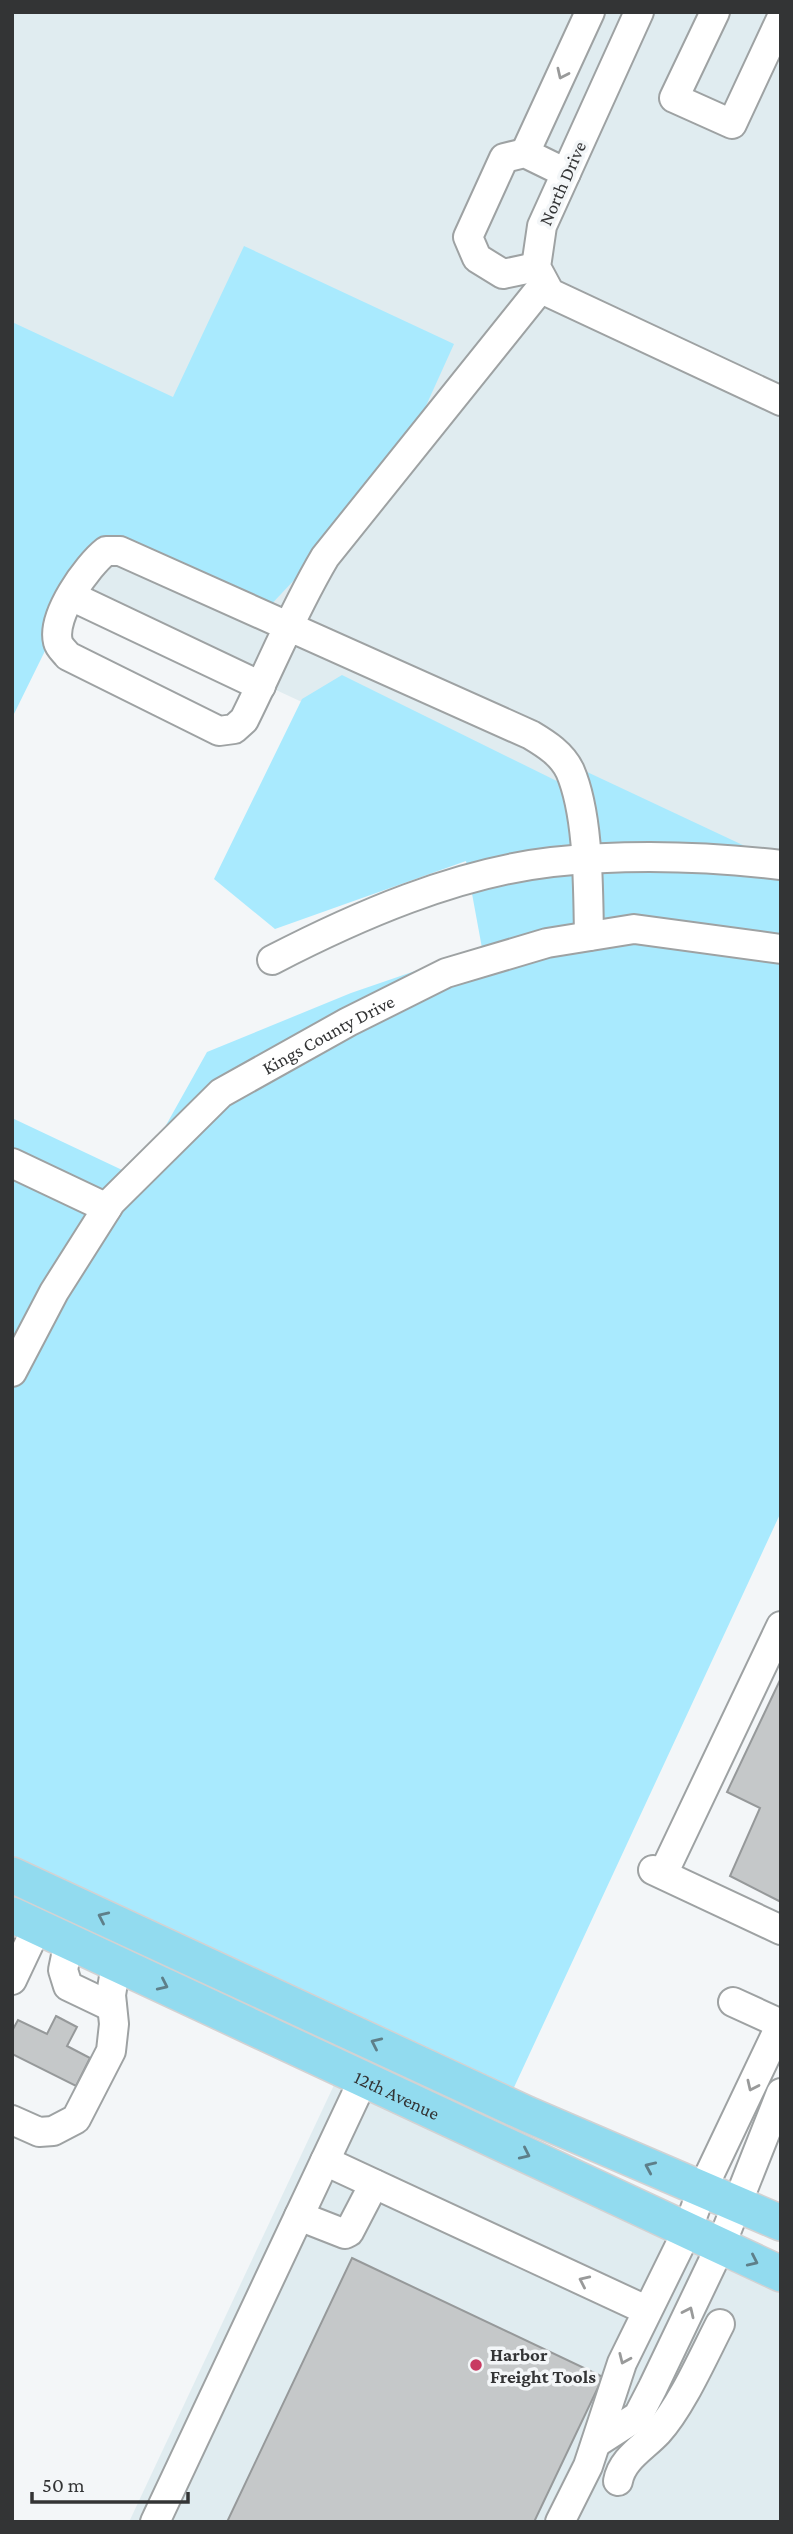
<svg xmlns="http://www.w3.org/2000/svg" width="793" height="2534" viewBox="0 0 793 2534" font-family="'Crimson Pro',serif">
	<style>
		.built { fill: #e0ecf0 }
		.green { fill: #a9eafe }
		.building { fill: #c5c8c9; stroke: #96999a; stroke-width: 2 }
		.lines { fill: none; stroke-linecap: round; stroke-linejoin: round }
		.minor-casing { stroke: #9ea2a3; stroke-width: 32 }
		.major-casing { stroke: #d2d2d3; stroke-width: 38 }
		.minor { stroke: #fff; stroke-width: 28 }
		.major { stroke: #92dbef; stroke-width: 35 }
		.oneway { stroke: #999a9a }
		.oneway2 { stroke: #5e7f89 }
		.poi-dot { fill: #c83a61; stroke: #f3f6f8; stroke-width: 2.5 }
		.labels { text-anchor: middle; stroke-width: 7; stroke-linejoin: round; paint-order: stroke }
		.street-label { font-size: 19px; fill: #333435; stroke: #f3f6f8 }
		.poi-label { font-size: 19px; font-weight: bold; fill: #333435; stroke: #f3f6f8; text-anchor: start }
	</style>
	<rect width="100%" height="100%" fill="#f3f6f8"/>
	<g class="built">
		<polygon points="12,12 781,12 781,925 12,567"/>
		<polygon points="342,2068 781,2274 781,2522 129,2522"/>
	</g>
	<g class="green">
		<polygon points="244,246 454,344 396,472 265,611 101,537 12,718 12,322 173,397"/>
		<polygon points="342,675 575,790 585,771 781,863 781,1512 510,2096 12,1893 12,1118 137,1177 207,1052 351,993 482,948 466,861 275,929 214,879 302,699"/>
	</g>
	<g class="building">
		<polygon points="781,1678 781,1902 730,1876 760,1808 727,1792"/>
		<polygon points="56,2016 77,2027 67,2046 90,2058 76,2086 12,2054 12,2031 18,2020 47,2034"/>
		<polygon points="352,2258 603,2377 534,2522 227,2522"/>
	</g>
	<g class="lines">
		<g class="minor-casing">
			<g id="minor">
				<polyline points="639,12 542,226 536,267 550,293 781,401"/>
				<polyline points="715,12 674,98 732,124 781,19"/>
				<polyline points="525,153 590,12"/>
				<polyline points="536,267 503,274 477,258 468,237 504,158 525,153 566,173"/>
				<path d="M 544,284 L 325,557 C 294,609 271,666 244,720 L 234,729 L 219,731 L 68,656 C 65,652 59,647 58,642 C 51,616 87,566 106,551 L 120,551 L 531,735 C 546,744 562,754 570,771 C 589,815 588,888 589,936"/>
				<polyline points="71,596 261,686"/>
				<path d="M 272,960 C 357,916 456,873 552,862 C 628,854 705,856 781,865"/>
				<polyline points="12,1163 107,1208"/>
				<path id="s1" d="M 12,1372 L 54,1292 L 111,1202 L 221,1093 L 348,1022 L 446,973 L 547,943 L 634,929 L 781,949"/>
				<polyline points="653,1870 781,1930"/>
				<polyline points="663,1874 781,1626"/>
				<polyline points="69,1941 63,1970 68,1986 112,2007"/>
				<polyline points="12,1980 37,1927"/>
				<polyline points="733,2002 781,2024"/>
				<polyline points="12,2120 39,2132 53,2131 76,2119 111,2051 114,2024 111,1995 116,1964"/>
				<polyline points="325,2161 646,2310"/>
				<polyline points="299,2216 345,2234 349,2232 374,2184"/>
				<polyline points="596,2443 638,2416 653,2387 720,2247 781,2093"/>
				<path d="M 618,2481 C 622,2459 643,2448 658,2432 C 681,2407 704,2355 720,2324"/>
				<polyline points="155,2522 364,2078"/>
				<polyline points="560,2522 588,2466 622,2363 687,2231 702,2190 781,2024"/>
			</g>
		</g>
		<g class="major-casing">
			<g id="major">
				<polyline points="12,1875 527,2114 781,2223"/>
				<path id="s2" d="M 12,1915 L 781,2274"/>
			</g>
		</g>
		<use href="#minor" class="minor"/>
		<use href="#major" class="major"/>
	</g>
	<defs><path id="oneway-chevron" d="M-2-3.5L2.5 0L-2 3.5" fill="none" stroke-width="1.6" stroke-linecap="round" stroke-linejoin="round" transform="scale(1.75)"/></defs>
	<g class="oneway">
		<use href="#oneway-chevron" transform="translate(562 74) rotate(115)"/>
		<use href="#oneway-chevron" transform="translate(752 2086) rotate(115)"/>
		<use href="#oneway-chevron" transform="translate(584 2281) rotate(-155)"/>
		<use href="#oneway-chevron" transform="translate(689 2312) rotate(-65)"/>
		<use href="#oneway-chevron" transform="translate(624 2359) rotate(114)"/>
	</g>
	<g class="oneway2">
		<use href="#oneway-chevron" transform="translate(103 1917) rotate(-155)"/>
		<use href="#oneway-chevron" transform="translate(163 1985) rotate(25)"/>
		<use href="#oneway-chevron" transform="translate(376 2043) rotate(-155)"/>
		<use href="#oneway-chevron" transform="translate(525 2154) rotate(25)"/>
		<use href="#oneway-chevron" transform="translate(650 2167) rotate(-156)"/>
		<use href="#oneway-chevron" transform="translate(753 2261) rotate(25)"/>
	</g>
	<circle class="poi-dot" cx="476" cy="2365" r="7"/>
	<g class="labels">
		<g class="street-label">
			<text transform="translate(562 183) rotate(-66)" y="7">North Drive</text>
			<text dy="7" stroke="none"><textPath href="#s1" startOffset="474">Kings County Drive</textPath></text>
			<text dy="7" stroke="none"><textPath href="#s2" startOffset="425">12th Avenue</textPath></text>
		</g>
		<g class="poi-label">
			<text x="490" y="2361">Harbor<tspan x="490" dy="22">Freight Tools</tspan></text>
		</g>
	</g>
	<rect width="793" height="2534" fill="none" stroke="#333435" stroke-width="28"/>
	<path d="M32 2492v10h156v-10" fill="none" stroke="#333435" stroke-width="3.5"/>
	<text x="42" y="2492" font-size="21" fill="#333435" stroke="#f3f6f8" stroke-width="5" paint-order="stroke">50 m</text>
</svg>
